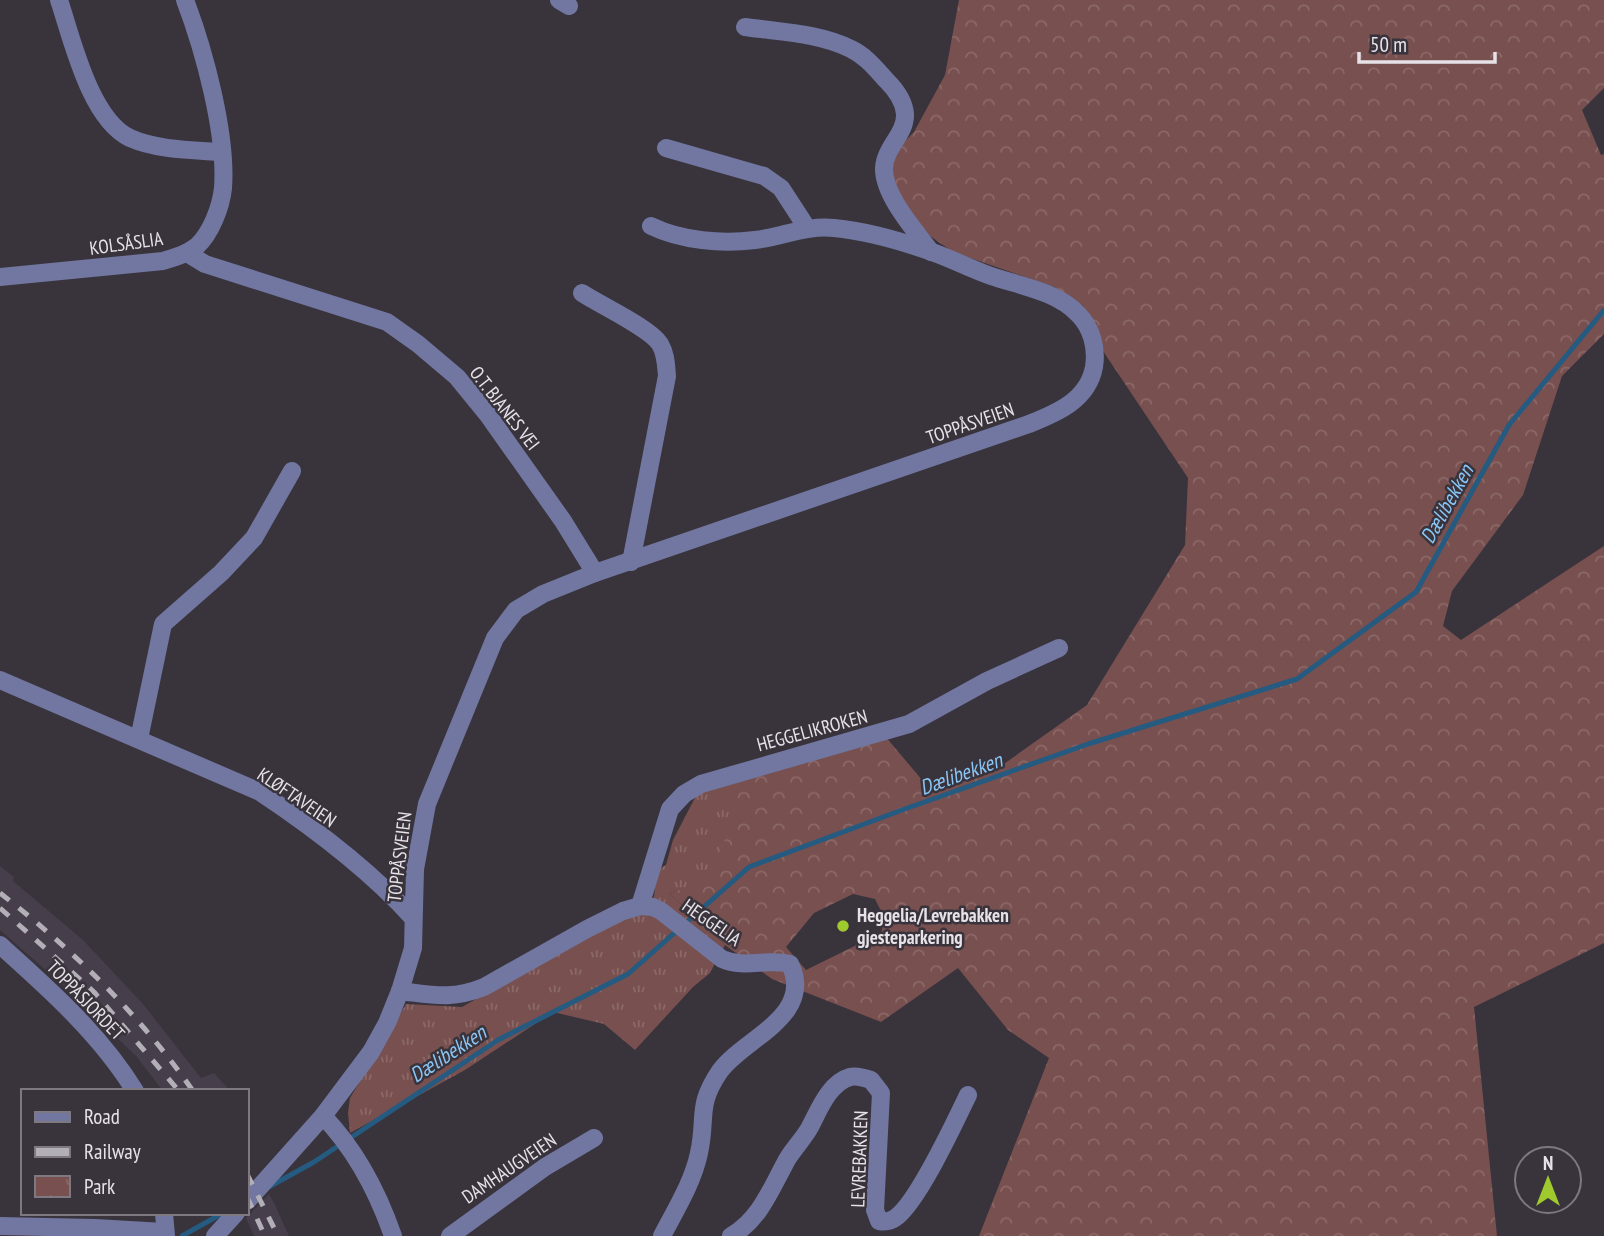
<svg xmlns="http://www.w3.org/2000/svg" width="1604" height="1236" viewBox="0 0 1604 1236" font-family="'PT Sans Narrow',sans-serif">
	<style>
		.built { fill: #473e4c }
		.forest { fill: url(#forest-crowns); fill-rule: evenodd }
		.park { fill: url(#park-tufts) }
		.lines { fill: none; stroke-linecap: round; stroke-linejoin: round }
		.stream { stroke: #255b81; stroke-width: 5 }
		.minor { stroke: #7177a1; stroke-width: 18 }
		.rail { stroke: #b3afb6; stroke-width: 5; stroke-dasharray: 12 12; stroke-linecap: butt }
		.poi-dot { fill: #9eca2e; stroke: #39333c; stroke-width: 2.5 }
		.labels { text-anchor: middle; stroke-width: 5; stroke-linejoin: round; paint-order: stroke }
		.street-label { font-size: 19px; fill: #e6e2e8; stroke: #39333c }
		.poi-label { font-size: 19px; font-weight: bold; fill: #e6e2e8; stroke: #39333c; text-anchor: start }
		.water-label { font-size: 21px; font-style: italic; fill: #8ac6f5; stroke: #39333c }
	</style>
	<defs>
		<pattern id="forest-crowns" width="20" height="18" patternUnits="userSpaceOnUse" patternTransform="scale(1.75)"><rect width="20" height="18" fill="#78504f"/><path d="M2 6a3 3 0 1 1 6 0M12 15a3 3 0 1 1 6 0" fill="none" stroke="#8b6968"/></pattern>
		<pattern id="park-tufts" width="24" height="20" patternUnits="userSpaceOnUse" patternTransform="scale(1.75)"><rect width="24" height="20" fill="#78504f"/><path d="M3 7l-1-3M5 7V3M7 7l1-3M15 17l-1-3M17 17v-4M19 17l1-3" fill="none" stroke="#8b6968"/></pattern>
	</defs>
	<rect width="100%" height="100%" fill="#39333c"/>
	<g class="built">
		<polygon points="0,866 14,877 13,881 83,940 143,1004 201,1078 214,1073 230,1091 163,1091 137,1057 62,984 0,930"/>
		<polygon points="269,1194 275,1205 289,1236 254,1236 246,1218"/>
	</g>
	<path class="forest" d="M 959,0 L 1604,0 L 1604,88 L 1582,110 L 1601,155 L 1604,154 L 1604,334 L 1562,376 L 1523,495 L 1452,591 L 1443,626 L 1461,640 L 1604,546 L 1604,943 L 1474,1007 L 1497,1236 L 979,1236 L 1049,1058 L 1008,1030 L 958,968 L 881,1022 L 772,979 L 725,945 L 669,893 L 706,881 L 729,775 L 885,736 L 928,787 L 1001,766 L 1087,705 L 1185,545 L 1188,478 L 1101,348 L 1083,306 L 1054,287 L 953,252 L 930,236 L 905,206 L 889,169 L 895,151 L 914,132 L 945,75 ZM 853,894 L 875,899 L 885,919 L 881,933 L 806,970 L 786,947 L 814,913 Z"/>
	<polygon class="park" points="729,775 740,806 706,882 669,893 725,945 710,973 693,987 635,1050 604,1024 553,1012 465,1070 350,1133 348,1113 350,1098 406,1004 462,1007 654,897 657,870 666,865 673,840 698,792"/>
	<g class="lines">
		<g class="stream">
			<polyline points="267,1188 314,1162 498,1040 628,974 749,867 902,810 1088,744 1297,679 1416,592 1509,425 1604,310"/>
			<polyline points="182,1236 223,1213"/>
		</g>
		<g class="minor">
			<path d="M 59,0 C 72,39 90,119 130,138 C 157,150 192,150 221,152"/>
			<polyline points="559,0 569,6"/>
			<path d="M 745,27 C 779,32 820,33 851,49 C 866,56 876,69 887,81 C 896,90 904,101 905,114 C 906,134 885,147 884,168 C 883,195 915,230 931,252"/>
			<polyline points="666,148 764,176 781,188 807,228"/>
			<polyline points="187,253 205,264 387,322 418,344 457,377 488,415 563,521 595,573"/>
			<path d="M 0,277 L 163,261 C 176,257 187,254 197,246 C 211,233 221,207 223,188 C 227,134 204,50 185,0"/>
			<path d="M 582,293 C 600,305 650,328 660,344 C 666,354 666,365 667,376 L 631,562"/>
			<path d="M 0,680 L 260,792 C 314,828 369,869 413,918"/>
			<polyline points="139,739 163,624 221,573 254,538 292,471"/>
			<polyline points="640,906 670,809 684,794 701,784 909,724 987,681 1059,648"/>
			<path d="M 0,945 C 49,989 100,1034 135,1091"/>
			<path d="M 400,991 C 434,995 451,1000 484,987 L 587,929 L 623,911 L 640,906 L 653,907 L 661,911 L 722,959 C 745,969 766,958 790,964 C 815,1016 744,1038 720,1071 C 696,1106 707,1117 699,1153 C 693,1182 676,1209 662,1236"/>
			<path d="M 323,1116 C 355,1149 378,1193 393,1236"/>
			<path d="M 247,1201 L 323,1116 L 371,1052 L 387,1023 L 400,991 L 413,948 L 415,869 L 427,804 L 495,638 L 516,610 L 543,594 L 595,573 L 1029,424 C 1057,413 1088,400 1094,367 C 1097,348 1092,328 1078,314 C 1056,291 1020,286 991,276 C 971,269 952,259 932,252 C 901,241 867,231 834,228 C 806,225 782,237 755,240 C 722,244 682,241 651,226"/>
			<polyline points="164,1213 166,1236"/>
			<polyline points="0,1226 95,1228 164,1232"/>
			<polyline points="215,1236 236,1213"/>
			<polyline points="450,1236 545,1167 594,1138"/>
			<path d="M 731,1236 C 761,1219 772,1186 788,1158 C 795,1147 804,1138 810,1127 C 819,1110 829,1083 850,1077 C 857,1075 865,1078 871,1080 L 881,1093 L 875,1210 L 879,1221 C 885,1222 890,1222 895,1218 C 917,1204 955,1122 968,1095"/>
		</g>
		<g class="rail">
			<path d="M 0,893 C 72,949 141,1016 193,1091"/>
			<polyline points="0,908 94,992 179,1091"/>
			<polyline points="247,1174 278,1236"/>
			<polyline points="247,1197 265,1236"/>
		</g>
	</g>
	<circle class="poi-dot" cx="843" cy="926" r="7"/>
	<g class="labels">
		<g class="street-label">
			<text transform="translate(126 243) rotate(-8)" y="7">KOLSÅSLIA</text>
			<text transform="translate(505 408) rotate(52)" y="7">O.T. BJANES VEI</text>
			<text transform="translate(970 423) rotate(-19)" y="7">TOPPÅSVEIEN</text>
			<text transform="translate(812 730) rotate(-15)" y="7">HEGGELIKROKEN</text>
			<text transform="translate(297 797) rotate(34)" y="7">KLØFTAVEIEN</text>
			<text transform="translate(399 857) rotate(-83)" y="7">TOPPÅSVEIEN</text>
			<text transform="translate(712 922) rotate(35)" y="7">HEGGELIA</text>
			<text transform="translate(86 1000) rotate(46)" y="7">TOPPÅSJORDET</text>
			<text transform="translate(859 1159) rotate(-88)" y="7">LEVREBAKKEN</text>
			<text transform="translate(509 1168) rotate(-34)" y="7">DAMHAUGVEIEN</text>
		</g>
		<g class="poi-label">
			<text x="857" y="922">Heggelia/Levrebakken<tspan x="857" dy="22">gjesteparkering</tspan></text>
		</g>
		<g class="water-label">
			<text transform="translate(1447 504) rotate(-61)" y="7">Dælibekken</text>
			<text transform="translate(961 774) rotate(-20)" y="7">Dælibekken</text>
			<text transform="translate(448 1054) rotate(-33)" y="7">Dælibekken</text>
		</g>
	</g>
	<rect x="21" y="1089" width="228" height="126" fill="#39333c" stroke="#7e7981" stroke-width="2"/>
	<rect x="35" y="1112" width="35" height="10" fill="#7177a1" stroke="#7e7981" stroke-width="2"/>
	<text x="84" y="1124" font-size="21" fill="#e6e2e8">Road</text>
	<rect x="35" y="1147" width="35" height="10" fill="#b3afb6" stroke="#7e7981" stroke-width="2"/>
	<text x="84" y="1159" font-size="21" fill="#e6e2e8">Railway</text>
	<rect x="35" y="1176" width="35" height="21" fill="url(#park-tufts)" stroke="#7e7981" stroke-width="2"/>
	<text x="84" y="1194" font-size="21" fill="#e6e2e8">Park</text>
	<g transform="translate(1548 1180)"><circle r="33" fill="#39333c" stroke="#7e7981" stroke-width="2"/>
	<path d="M0-5L12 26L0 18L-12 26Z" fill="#9eca2e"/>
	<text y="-10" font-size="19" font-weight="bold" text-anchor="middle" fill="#e6e2e8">N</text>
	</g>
	<path d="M1359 52v10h136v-10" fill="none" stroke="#e6e2e8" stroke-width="3.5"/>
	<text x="1370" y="52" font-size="21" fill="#e6e2e8" stroke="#39333c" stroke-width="5" paint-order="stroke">50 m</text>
</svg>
